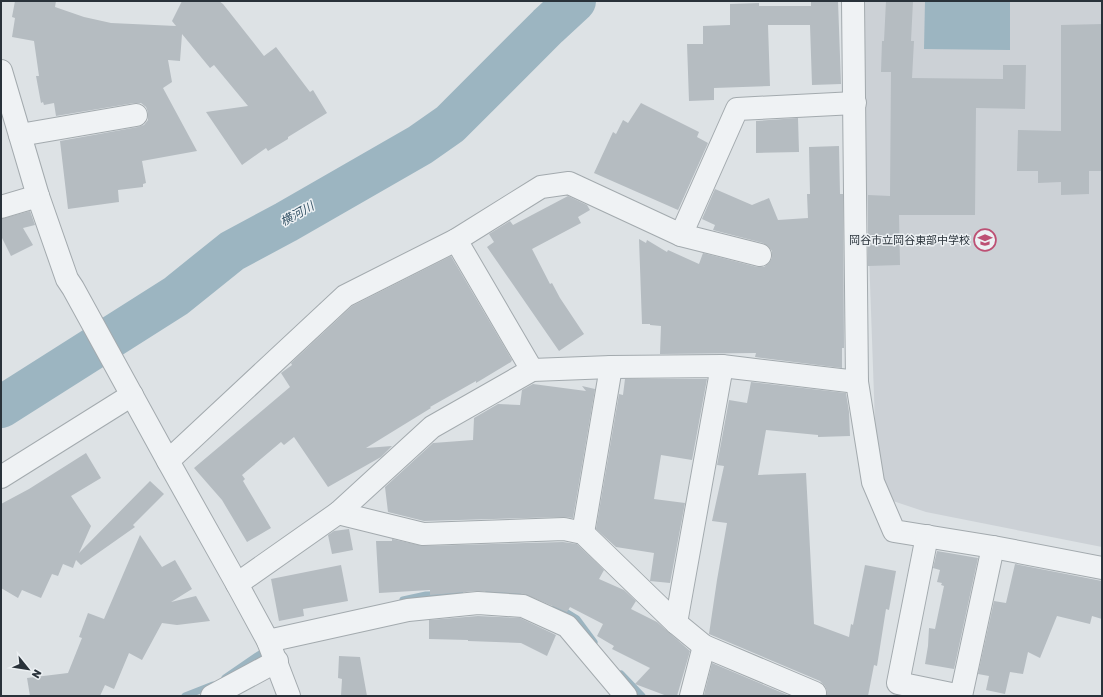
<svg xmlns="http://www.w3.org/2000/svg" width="1103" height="697" viewBox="0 0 1103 697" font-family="Rubik,'Noto Sans JP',sans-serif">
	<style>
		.built { fill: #ccd1d6 }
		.water { fill: #9cb5c1 }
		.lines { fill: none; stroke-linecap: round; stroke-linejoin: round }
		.stream { stroke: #9cb5c1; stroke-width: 7 }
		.river { stroke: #9cb5c1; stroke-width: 42 }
		.building { fill: #b5bcc1 }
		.minor-casing { stroke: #a3aaae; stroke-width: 24 }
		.minor { stroke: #eff2f4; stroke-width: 22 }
		.labels { text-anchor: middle; stroke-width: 3; stroke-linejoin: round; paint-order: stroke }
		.poi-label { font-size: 11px; fill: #29323a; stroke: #ecf0f3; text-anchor: end }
		.water-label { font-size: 12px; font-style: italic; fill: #385669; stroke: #ecf0f3 }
	</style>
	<rect width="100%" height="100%" fill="#dde2e5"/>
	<polygon class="built" points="860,1 1102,1 1102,547 926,512 893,501 877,480"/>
	<polygon class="water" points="925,1 1010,1 1010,50 924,49"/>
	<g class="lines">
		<g class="stream">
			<polyline points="488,594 518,593"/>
			<polyline points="403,600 426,595 460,594"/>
			<polyline points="556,606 577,619 594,642"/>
			<polyline points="621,674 642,696"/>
			<polyline points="225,678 257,656 268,649"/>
			<polyline points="185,696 213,685"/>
		</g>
		<polyline class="river" points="1,407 176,296 232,251 286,222 420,145 450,124 548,26 575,1"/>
	</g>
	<g class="building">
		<polygon points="15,1 56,1 55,7 84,17 111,23 176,26 172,21 182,1 219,1 223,4 264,56 276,47 310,92 313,90 327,113 288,137 288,139 268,151 266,148 242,165 206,112 248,106 214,65 210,68 182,34 180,61 168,60 172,82 163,88 197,151 142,161 146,183 143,184 143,187 118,190 119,202 68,209 60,141 138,127 144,125 148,120 148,112 146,107 141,103 134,103 56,116 54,103 44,105 43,102 41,103 36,76 39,76 34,41 12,37 15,18 12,17"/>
		<polygon points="811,1 838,1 841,84 812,85 810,25 768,25 770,86 714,88 714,100 689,101 687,44 703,44 703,26 730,25 730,4 759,3 759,6 811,6"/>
		<polygon points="886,1 913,1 911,41 914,41 912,78 1003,79 1003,65 1026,65 1025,109 976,108 975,215 899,215 900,265 868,266 868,195 890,196 891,72 881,72 882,41 884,41"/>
		<polygon points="1102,24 1102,171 1089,171 1089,194 1061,195 1061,182 1038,183 1038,171 1017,171 1018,130 1061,131 1061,25"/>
		<polygon points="641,103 699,132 697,137 708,143 678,210 594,173 613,132 616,134 623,120 628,123"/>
		<polygon points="798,118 799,152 756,153 756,121"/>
		<polygon points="839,146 840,194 843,194 844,348 842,348 842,368 755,357 756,353 660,354 661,326 650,325 650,324 642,324 639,239 646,243 647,240 667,252 668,250 699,264 703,253 757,267 764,267 769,263 772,258 772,251 768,246 763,243 713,230 715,225 702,219 715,189 752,205 769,198 778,220 808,218 807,194 810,194 809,147"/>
		<polygon points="568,196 587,205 590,210 578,217 581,223 532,249 550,284 552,283 560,298 584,334 559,351 487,247 494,242 489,234 510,221 513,225"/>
		<polygon points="30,211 35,225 23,228 33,245 11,256 1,236 1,219"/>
		<polygon points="451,256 512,360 511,362 476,383 476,381 430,407 431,408 366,448 392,446 381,457 328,487 294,437 284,445 281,442 242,475 245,479 243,481 271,528 247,542 222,500 194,468 290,387 281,373 292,365 291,363 352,306"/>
		<polygon points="625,379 707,379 692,460 661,455 654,499 685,503 670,583 650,581 654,553 616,547 596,529 619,394 623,395"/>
		<polygon points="751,382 846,393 849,412 850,436 818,437 818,435 766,430 758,475 806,473 814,624 849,637 851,624 853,625 865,565 896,571 889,610 886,609 877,666 874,665 868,696 827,696 827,691 825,686 820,681 709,634 717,580 727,523 712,521 724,466 717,465 729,400 747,403"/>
		<polygon points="533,384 586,391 582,386 595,389 573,518 564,517 424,521 388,512 385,487 433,443 473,440 474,418 498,404 520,405 522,390"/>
		<polygon points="86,453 101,478 71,496 91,526 79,553 150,481 164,494 133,525 135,527 81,565 76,560 73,568 63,564 58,576 52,574 41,598 22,590 18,598 1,588 1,504 29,489"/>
		<polygon points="349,529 353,550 332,554 328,535 334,531"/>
		<polygon points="140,535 162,567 175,560 192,589 171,602 196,596 210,621 177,625 162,623 142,660 129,653 114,689 105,685 100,696 30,696 27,678 68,673 82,638 79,637 88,613 104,619"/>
		<polygon points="392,539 423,546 563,542 577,544 604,570 599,579 624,590 636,601 631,609 657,622 690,651 677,696 667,696 635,684 650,668 612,649 614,646 597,636 603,624 570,607 567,612 524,594 477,591 430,595 430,590 379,593 376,541 392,541"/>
		<polygon points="937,551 978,558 954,669 925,664 928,646 929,628 935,629 944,586 941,585 942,583 937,582 940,570 933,568"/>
		<polygon points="1015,564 1102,581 1102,619 1092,616 1090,624 1057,616 1040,658 1028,652 1023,674 1010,672 1005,694 986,690 989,676 978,674 994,601 1006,603"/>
		<polygon points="341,565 348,601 303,609 304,616 279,621 271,579"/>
		<polygon points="478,616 520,618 556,635 547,656 521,643 468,641 468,640 429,639 429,620"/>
		<polygon points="339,656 360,657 367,696 341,696 342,679 338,678"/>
		<polygon points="712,663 790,696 704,695"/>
	</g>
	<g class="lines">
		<g class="minor-casing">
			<g id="minor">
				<polyline points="853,1 857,382 873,482 894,531 993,547 1102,568"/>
				<polyline points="1,71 38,196 67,279 73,288 168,461 237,584 268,641 289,696"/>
				<polyline points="20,135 136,115"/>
				<polyline points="1,207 38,196"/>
				<polyline points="681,235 760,255"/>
				<polyline points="456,240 532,370"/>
				<polyline points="168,461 345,296 456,240 541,187 569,183 681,235 737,109 855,103"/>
				<polyline points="1,477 132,395"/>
				<polyline points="338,513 423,534 564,529 583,533 676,623 704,646 815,693"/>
				<polyline points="583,533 611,367"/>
				<polyline points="927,536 898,683 961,696 993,547"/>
				<polyline points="237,584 338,513 432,427 532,370 611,367 722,366 857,382"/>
				<polyline points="676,623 722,366"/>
				<polyline points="268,641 408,610 478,603 523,606 567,626 626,696"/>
				<polyline points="212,696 277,661"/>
				<polyline points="691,696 704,646"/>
			</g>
		</g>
		<use href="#minor" class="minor"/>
	</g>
	<defs>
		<g id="school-ring" transform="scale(1.15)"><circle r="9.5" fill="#ecf0f3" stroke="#bd5074" stroke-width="1.5"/><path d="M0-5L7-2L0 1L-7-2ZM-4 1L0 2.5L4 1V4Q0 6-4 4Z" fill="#bd5074"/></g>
	</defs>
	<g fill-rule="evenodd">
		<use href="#school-ring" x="985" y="240"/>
	</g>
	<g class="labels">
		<g class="poi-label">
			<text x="970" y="244">岡谷市立岡谷東部中学校</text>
		</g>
		<g class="water-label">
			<text transform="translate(297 214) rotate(-29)" y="4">横河川</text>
		</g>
	</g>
	<rect width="1103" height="697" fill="none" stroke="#29323a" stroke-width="4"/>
	<g transform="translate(28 669) rotate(120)" stroke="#ecf0f3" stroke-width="3" paint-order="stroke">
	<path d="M0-3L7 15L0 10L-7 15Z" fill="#29323a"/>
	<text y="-6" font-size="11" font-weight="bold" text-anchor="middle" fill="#29323a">N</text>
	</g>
</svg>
